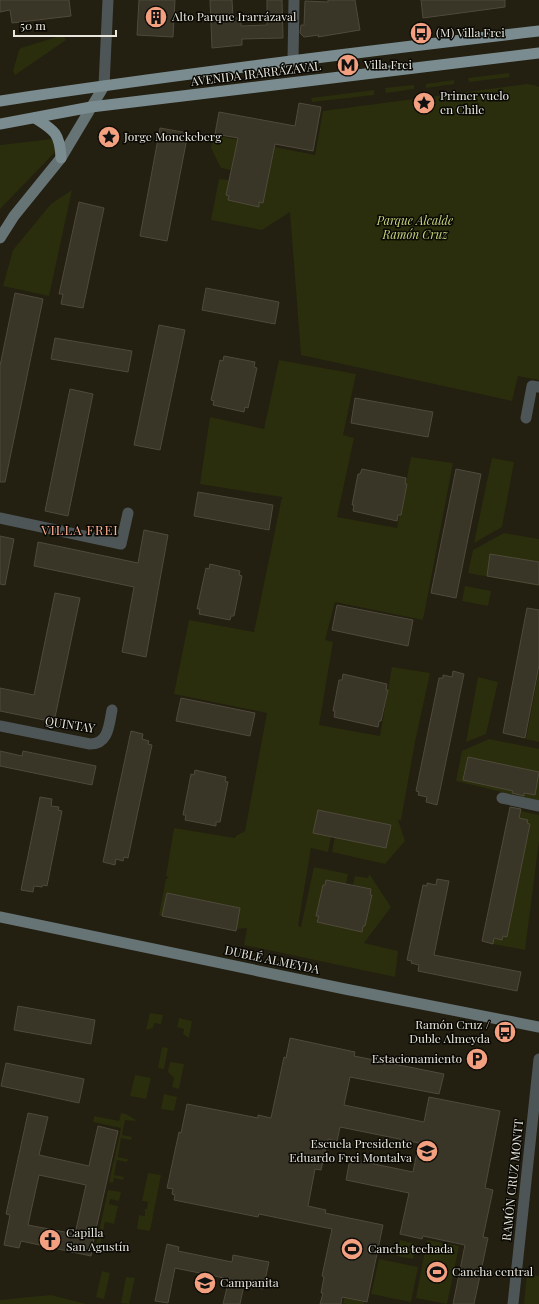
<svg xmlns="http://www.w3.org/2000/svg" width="539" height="1304" viewBox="0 0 539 1304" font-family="'Playfair Display',serif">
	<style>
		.green { fill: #2a2e0c }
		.building { fill: #393527; stroke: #4f4a3b; fill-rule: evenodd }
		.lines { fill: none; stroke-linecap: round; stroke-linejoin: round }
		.minor { stroke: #4d5557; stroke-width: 11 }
		.tertiary { stroke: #4d5557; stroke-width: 11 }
		.secondary { stroke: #667476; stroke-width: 11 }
		.primary { stroke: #7a8c8f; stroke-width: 11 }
		.labels { text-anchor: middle; stroke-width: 3; stroke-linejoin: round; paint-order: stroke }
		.poi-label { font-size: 12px; fill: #e8e6dd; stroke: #0a0904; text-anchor: start }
		.street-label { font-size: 12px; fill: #e8e6dd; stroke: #0a0904 }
		.park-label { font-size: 12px; font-style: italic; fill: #c8d47d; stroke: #0a0904 }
		.neighbourhood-label { font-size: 13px; letter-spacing: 1px; fill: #feb092; stroke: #0a0904 }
	</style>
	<rect width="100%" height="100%" fill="#231f11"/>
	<g class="green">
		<polygon points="63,35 66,40 15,75 13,71 19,50 21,48"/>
		<polygon points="509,73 510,77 469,82 468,78"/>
		<polygon points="454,80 454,84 426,88 426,84"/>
		<polygon points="527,84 534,85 539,87 539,380 518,376 512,401 301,355 290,212 262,230 211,220 219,179 229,180 226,195 229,196 228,200 258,206 259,202 263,203 237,156 234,155 231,170 221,168 211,148 214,135 315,155 323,111"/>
		<polygon points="414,85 414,89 386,93 385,88"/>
		<polygon points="374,90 374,95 312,102 311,98"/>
		<polygon points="52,139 56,151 0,209 0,145"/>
		<polygon points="72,190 49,296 3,286 13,250 51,204"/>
		<polygon points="279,360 356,374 343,435 354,438 337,517 397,528 411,457 453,463 423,620 335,602 325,640 333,642 319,725 380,736 392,667 430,673 415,742 401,820 398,820 405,841 385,864 332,852 335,837 386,848 391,825 318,810 314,833 331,837 328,852 311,848 298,926 301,927 314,867 348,874 346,884 326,880 317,916 319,916 317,922 362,932 363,926 365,926 367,917 365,916 370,905 372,896 370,895 371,889 353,885 355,876 368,878 369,875 370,875 391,907 364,943 398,951 395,977 244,945 247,928 236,929 240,908 167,893 162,916 159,915 166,879 169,877 166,876 174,828 235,838 236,836 245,831 267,713 174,694 189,620 254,632 282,497 200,484 210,417 264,429"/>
		<polygon points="492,458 514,462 502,527 474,543"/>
		<polygon points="504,533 539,539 539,586 468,573 473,550"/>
		<polygon points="465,586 491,591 488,606 462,601"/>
		<polygon points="539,670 539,742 526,739"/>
		<polygon points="478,677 498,682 486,734 466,742"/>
		<polygon points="489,739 539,749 539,801 456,781 462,751"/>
		<polygon points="521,811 539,815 539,841 525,950 493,944 494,938 502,940 503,936 507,937 524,836 528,836 530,824 527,823 527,820 519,818"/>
		<polygon points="150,1013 163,1015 161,1024 154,1023 153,1028 146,1030"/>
		<polygon points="179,1018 192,1021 189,1038 183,1034 184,1029 177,1027"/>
		<polygon points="162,1047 168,1048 164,1069 158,1068"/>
		<polygon points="170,1062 184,1064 179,1089 172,1087 174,1078 168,1072"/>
		<polygon points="135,1075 151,1078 146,1099 130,1096"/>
		<polygon points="164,1094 177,1097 174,1111 161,1109"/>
		<polygon points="121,1113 126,1114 136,1120 135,1121 125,1120 122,1135 132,1137 131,1140 121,1138 118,1157 128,1159 127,1162 117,1160 114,1175 124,1177 123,1180 114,1178 113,1183 109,1182 121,1128 93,1122 94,1116 119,1121"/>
		<polygon points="148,1173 161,1175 150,1231 137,1229 139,1215 145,1216 145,1209 147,1209 148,1202 142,1201"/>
		<polygon points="108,1190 121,1192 119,1201 110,1199 109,1204 118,1206 114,1224 105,1222 99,1251 95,1250"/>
		<polygon points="400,1240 416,1244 413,1259 397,1256"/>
		<polygon points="427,1240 459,1246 447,1304 416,1298"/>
		<polygon points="379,1259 418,1267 411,1302 371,1294"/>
		<polygon points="102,1271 110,1273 104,1299 96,1297"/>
		<polygon points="527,1273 539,1276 539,1304 524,1304"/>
		<polygon points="126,1277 135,1278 129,1304 121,1303"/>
		<polygon points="51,1295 86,1304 0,1304 0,1300"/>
		<polygon points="344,1298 364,1302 364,1304 343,1304"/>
	</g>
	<g class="building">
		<polygon points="0,0 69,0 71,16 12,23 10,10 0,12"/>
		<polygon points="139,0 175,0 173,37 137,35"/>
		<polygon points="210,0 232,0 233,18 241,18 241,26 267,25 267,0 282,0 283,38 242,39 242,45 212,48"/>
		<polygon points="328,0 355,0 360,30 318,37 319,35 304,37 300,33 301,25 304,25 305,1 328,2"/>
		<polygon points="421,0 505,0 505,7 423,18"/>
		<polygon points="299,103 321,107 313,151 275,144 263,203 259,202 259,207 228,200 229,196 226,195 238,138 215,134 219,112 295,126"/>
		<polygon points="160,128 188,133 167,241 140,236"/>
		<polygon points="79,202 104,208 83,308 61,304 63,294 59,294"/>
		<polygon points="206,288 279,302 275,324 202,310"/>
		<polygon points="15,293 43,299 5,482 0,482 0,366"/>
		<polygon points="159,325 185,330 160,450 134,445"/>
		<polygon points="55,338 132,351 128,372 51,359"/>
		<polygon points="224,356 255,362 254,367 257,368 248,408 245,407 244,412 213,405 214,401 211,400 220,360 223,361"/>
		<polygon points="70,389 93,394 68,516 45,511"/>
		<polygon points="355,398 433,412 428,437 351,423"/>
		<polygon points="362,469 406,478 405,484 407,484 401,515 398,515 397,521 353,511 354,505 352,505 358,474 360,474"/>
		<polygon points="456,469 481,474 456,598 431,593"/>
		<polygon points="198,492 273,505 269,530 194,516"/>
		<polygon points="144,530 168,535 146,657 122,652 134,587 34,566 38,542 138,563"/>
		<polygon points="0,536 14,539 5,585 0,584"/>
		<polygon points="490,554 539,562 539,585 487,576"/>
		<polygon points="210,564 240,571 239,575 242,576 234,616 231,616 230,620 199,614 200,609 197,609 206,568 209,569"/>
		<polygon points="55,593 80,598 54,722 0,711 0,688 34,695"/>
		<polygon points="337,605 413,620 408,646 332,630"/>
		<polygon points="527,608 539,610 539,665 525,738 503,733"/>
		<polygon points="453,671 464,674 437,805 426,802 427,797 418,795 419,792 416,791 439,678 443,678 443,675 452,677"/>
		<polygon points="343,674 387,684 386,690 388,690 381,721 379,721 378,727 334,717 335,711 333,711 339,680 342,680"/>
		<polygon points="181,698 255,713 250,736 176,721"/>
		<polygon points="131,731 143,734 142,739 149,741 148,744 152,745 128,858 124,857 123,861 116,859 115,865 103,862"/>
		<polygon points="0,751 22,756 23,751 96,766 92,785 0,766"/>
		<polygon points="468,757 539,772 535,795 524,793 524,796 512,793 513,791 463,780"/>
		<polygon points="195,770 226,777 225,781 228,782 220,822 216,822 216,826 185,820 186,815 183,815 191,774 194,775"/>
		<polygon points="40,797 52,799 51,806 59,807 58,810 62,811 47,886 43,885 42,887 34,886 33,892 21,890"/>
		<polygon points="510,807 521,809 519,818 528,820 527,823 530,824 507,937 503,936 502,940 494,938 493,944 482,941"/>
		<polygon points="318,810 391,825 386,848 313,833"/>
		<polygon points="437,879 449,881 434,955 521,972 517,991 418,971 419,965 411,963 412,961 407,960 423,885 427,886 427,883 436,885"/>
		<polygon points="326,880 371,889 370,895 372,895 365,926 363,926 362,932 317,922 319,916 316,916 323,885 325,885"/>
		<polygon points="167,893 240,908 236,931 162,916"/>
		<polygon points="18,1006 95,1020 91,1044 14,1030"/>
		<polygon points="290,1038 355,1052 354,1056 444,1074 439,1094 350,1077 344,1105 424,1122 429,1097 500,1111 485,1188 493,1190 483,1237 488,1238 474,1304 453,1304 465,1245 423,1236 422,1239 400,1234 409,1193 346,1180 350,1159 413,1172 419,1143 340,1127 337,1141 328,1139 321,1170 315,1169 308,1206 326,1210 325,1213 383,1225 367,1302 342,1297 341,1304 320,1304 323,1293 321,1293 324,1277 322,1276 332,1229 259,1214 258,1217 174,1200 175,1195 172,1194 173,1189 167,1188 179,1132 181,1133 187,1104 258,1118 258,1115 271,1118 284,1057 286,1058"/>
		<polygon points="6,1063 84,1079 79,1103 1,1086"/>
		<path d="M 28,1113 L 48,1117 L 39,1155 L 89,1166 L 98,1126 L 118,1131 L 94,1238 L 91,1256 L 21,1241 L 19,1248 L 4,1245 L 10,1215 L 6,1214 ZM 39,1175 L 86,1185 L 75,1234 L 28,1225 Z"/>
		<polygon points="167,1244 179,1247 178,1251 232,1262 233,1255 269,1262 263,1289 244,1285 240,1304 223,1304 229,1279 175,1268 168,1303 155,1301"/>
	</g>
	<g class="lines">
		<g class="minor">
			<polyline points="293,61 294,0"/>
			<polyline points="104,86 108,0"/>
			<polyline points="526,418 532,386 539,387"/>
			<polyline points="0,518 121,544 128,513"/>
			<path d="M 0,726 L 90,744 C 109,744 109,724 112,710"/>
			<polyline points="502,798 539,806"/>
		</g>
		<polyline class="tertiary" points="513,1304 539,1059"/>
		<g class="secondary">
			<polyline points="0,238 14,216 61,158 104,86"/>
			<polyline points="0,917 345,989 539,1027"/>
		</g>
		<g class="primary">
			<path d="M 0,101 C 179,74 359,52 539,31"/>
			<path d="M 35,118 C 54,130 60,133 61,158"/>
			<polyline points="0,124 91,107 539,53"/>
		</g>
	</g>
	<defs>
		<g id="building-disc" transform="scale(1.15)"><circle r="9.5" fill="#f2a080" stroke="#0a0904"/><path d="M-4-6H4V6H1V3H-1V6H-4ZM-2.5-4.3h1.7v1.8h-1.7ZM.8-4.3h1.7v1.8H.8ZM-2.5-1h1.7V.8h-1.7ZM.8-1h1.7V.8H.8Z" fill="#111"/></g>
		<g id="bus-disc" transform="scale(1.15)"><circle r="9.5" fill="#f2a080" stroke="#0a0904"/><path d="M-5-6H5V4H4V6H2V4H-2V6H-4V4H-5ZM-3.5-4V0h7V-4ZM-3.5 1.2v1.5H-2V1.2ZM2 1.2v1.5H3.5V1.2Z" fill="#111"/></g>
		<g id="metro-disc" transform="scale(1.15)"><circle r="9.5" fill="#f2a080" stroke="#0a0904"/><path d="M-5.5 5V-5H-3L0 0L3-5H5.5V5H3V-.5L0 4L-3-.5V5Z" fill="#111"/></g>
		<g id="sight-disc" transform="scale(1.15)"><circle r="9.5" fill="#f2a080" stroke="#0a0904"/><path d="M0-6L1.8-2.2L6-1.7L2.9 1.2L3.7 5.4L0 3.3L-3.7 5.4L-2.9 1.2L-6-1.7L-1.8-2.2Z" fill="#111"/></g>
		<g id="parking-disc" transform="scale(1.15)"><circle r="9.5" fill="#f2a080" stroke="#0a0904"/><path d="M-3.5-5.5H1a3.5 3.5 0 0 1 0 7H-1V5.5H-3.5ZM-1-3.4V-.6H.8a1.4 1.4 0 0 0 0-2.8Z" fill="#111"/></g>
		<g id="school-disc" transform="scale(1.15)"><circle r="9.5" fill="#f2a080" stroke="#0a0904"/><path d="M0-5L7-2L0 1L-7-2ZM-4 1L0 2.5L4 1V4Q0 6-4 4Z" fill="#111"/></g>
		<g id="church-disc" transform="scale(1.15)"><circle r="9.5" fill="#f2a080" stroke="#0a0904"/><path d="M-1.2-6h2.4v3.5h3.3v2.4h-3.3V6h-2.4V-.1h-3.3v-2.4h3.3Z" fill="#111"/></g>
		<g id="stadium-disc" transform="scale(1.15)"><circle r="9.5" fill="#f2a080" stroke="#0a0904"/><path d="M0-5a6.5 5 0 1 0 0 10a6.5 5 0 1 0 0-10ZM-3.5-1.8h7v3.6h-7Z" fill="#111"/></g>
	</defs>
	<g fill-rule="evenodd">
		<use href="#building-disc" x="156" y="17"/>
		<use href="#bus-disc" x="421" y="33"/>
		<use href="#metro-disc" x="348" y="65"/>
		<use href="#sight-disc" x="424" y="103"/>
		<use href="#sight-disc" x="109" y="137"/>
		<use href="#bus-disc" x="505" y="1032"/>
		<use href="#parking-disc" x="477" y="1059"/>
		<use href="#school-disc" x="427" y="1151"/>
		<use href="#church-disc" x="50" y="1240"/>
		<use href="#stadium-disc" x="352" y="1249"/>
		<use href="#stadium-disc" x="437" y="1272"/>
		<use href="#school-disc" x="205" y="1283"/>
	</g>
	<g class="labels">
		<g class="poi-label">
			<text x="172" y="21">Alto Parque Irarrázaval</text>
			<text x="436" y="37">(M) Villa Frei</text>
			<text x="364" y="69">Villa Frei</text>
			<text x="440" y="100">Primer vuelo<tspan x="440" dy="14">en Chile</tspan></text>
			<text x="124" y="141">Jorge Monckeberg</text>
			<text x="490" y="1029" text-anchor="end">Ramón Cruz /<tspan x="490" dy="14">Duble Almeyda</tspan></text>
			<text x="462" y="1063" text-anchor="end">Estacionamiento</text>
			<text x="412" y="1148" text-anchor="end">Escuela Presidente<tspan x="412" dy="14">Eduardo Frei Montalva</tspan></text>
			<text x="66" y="1237">Capilla<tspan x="66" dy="14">San Agustín</tspan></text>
			<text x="368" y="1253">Cancha techada</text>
			<text x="452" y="1276">Cancha central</text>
			<text x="220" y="1287">Campanita</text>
		</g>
		<g class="street-label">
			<text transform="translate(256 74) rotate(-7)" y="4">AVENIDA IRARRÁZAVAL</text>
			<text transform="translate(70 725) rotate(9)" y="4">QUINTAY</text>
			<text transform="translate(272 960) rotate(12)" y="4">DUBLÉ ALMEYDA</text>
			<text transform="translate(513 1180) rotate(-84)" y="4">RAMÓN CRUZ MONTT</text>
		</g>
		<g class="park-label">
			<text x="415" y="225">Parque Alcalde<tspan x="415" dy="14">Ramón Cruz</tspan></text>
		</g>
		<g class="neighbourhood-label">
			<text x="80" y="535">VILLA FREI</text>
		</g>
	</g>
	<path d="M14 30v6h102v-6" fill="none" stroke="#e8e6dd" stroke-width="2"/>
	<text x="20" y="30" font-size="12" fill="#e8e6dd" stroke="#0a0904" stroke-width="3" paint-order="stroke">50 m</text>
</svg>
